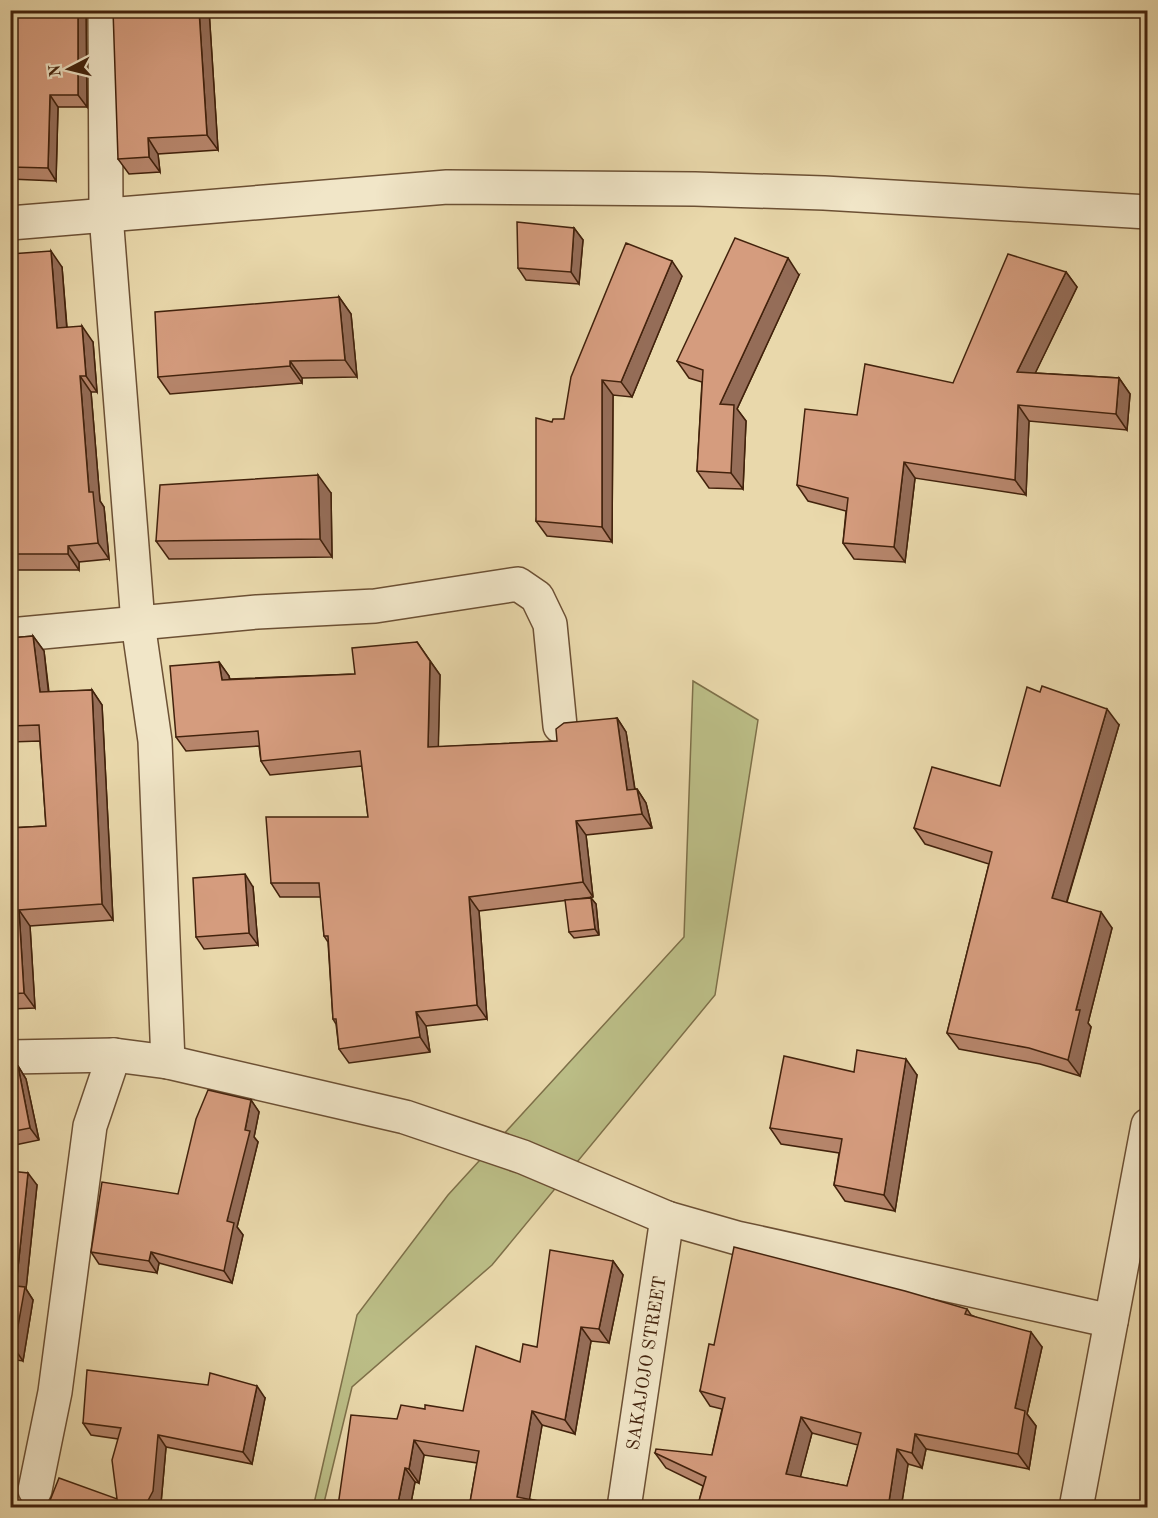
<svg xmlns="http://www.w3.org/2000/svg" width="1158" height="1518" viewBox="0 0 1158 1518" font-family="'Old Standard TT',serif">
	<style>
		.grass { fill: #bbbd86; stroke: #7e7049; stroke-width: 1.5 }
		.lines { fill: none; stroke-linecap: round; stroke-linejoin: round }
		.street-casing { stroke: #6c5034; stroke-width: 36 }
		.street { stroke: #f1e6c8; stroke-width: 33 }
		.wall { fill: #b7866c; stroke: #42220c; stroke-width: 1.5; fill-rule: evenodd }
		.shaded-wall { fill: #956d58; stroke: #42220c; stroke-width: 1.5 }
		.building { fill: #d59c7e; stroke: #42220c; stroke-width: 1.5; fill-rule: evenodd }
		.labels { text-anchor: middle; stroke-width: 4.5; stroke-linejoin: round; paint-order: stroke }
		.street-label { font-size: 18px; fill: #42220c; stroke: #f1e6c8 }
	</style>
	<rect width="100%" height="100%" fill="#e9d8ab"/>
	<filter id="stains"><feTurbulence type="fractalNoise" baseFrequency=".00333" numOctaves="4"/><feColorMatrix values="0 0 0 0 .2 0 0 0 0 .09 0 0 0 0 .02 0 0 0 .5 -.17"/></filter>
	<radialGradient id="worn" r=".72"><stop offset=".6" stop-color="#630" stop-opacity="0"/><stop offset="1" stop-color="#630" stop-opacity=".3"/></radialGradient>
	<polygon class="grass" points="693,681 758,720 715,995 492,1265 352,1387 323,1507 313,1508 357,1315 448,1195 684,937"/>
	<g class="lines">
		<g class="street-casing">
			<g id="street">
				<polyline points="105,10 106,215 138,623 155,741 168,1062"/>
				<polyline points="10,223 447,187 695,189 824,193 1148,212"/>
				<polyline points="10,635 257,612 375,606 518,584 537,597 550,624 560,726"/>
				<polyline points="10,1057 114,1055 168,1062 405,1117 523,1157 667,1218 737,1238 1111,1321"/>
				<polyline points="35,1490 55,1392 90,1126 114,1055"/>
				<polyline points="624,1508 667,1218"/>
				<polyline points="1076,1508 1148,1125"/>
			</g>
		</g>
		<use href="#street" class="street"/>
	</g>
	<g class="wall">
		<polygon points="10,10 86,11 87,107 58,107 56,181 10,179"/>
		<polygon points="209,10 218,150 158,154 160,172 129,174 118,159"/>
		<polygon points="574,228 583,240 579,284 526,280 518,268"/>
		<polygon points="10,254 62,267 67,327 93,342 97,392 91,392 100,501 104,507 109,559 79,562 79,570 11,570 10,569 10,455 14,455 10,419"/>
		<polygon points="1066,272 1077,287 1035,373 1119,378 1130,394 1127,430 1029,421 1026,495 915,478 905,562 854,559 843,543 846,511 808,501 797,485 857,415 953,383"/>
		<polygon points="799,275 737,409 746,421 743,489 709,488 697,471 702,382 689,378 677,361"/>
		<polygon points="682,276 632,397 613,395 612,542 547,536 536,521 552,422 564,419"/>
		<polygon points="339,297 351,314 357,377 302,378 302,383 170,394 158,377"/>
		<polygon points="331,493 332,557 169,559 156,541"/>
		<polygon points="33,636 44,651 49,692 92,690 102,705 113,920 30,926 35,1008 10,1009 10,828 46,826 40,741 10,742 10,638"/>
		<polygon points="417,642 440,675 438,747 557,741 617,718 626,732 635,789 637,789 646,803 652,828 586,835 593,897 479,911 487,1019 426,1026 430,1052 349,1063 339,1049 336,1024 333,1019 328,942 324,936 321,897 280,897 271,883 368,817 362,766 270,775 261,761 259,746 186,751 176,737 219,662 229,676 230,679 355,674"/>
		<polygon points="1119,725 1067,902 1112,928 1088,1023 1091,1027 1080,1076 1040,1064 959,1049 947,1033 989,864 925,844 914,828 1000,786"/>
		<polygon points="253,887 258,945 204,949 196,937"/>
		<polygon points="591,898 596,904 599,935 574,938 569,932"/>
		<polygon points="18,1066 26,1079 39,1140 10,1146 10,1068"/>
		<polygon points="854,1072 917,1075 895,1211 845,1201 834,1185 839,1153 781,1144 770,1128"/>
		<polygon points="251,1100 259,1112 254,1137 258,1142 237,1227 243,1235 232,1283 159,1263 157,1273 99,1264 91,1252 178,1194"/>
		<polygon points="10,1171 37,1185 26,1289 33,1300 23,1361 10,1359"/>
		<polygon points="613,1261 623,1275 609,1343 591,1341 575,1434 542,1425 529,1499 553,1504 556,1508 469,1508 477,1463 424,1455 419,1483 415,1482 410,1508 339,1508 338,1506 397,1419 425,1409 463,1411 537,1347"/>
		<path d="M 967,1309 L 971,1315 L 1042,1347 L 1027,1414 L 1036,1426 L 1029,1469 L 926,1449 L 922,1468 L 908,1464 L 901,1508 L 704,1508 L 699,1501 L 703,1486 L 666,1468 L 655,1453 L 712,1455 L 722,1409 L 710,1406 L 700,1391 L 714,1345 ZM 812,1433 L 858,1445 L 847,1486 L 800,1477 Z"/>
		<polygon points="265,1398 252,1464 166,1447 161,1503 117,1499 118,1439 91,1435 83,1423"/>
	</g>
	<g class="shaded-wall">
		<polygon points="78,10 86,10 86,11 87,107 78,95"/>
		<polygon points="199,10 209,10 218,150 207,135"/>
		<polygon points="50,95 58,107 56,181 48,168"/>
		<polygon points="148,138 158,154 160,172 149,157"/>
		<polygon points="574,228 583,240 579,284 571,272"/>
		<polygon points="51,251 62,267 68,344 57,328"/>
		<polygon points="788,258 799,275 737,409 746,421 743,489 731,473 720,404"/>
		<polygon points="672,261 682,276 632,397 621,382"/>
		<polygon points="1066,272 1077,287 1028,388 1017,372"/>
		<polygon points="339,297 351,314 357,377 345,360"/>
		<polygon points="82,326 93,342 97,392 86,376"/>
		<polygon points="290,361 302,378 302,383 290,366"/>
		<polygon points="80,376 91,392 100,501 104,507 109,559 98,543 89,492"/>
		<polygon points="1119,378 1130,394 1127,430 1116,414"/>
		<polygon points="602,380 613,395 612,542 602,527"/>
		<polygon points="1018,405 1029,421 1026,495 1015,480"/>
		<polygon points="904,462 915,478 905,562 894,547"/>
		<polygon points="318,475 331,493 332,557 320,539"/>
		<polygon points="68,546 79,562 79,570 68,554"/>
		<polygon points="33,636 44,651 50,707 40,692"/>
		<polygon points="430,661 440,675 438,762 428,747"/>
		<polygon points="219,662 229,676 231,694 222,680"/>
		<polygon points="92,690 102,705 113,920 102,904"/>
		<polygon points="1107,709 1119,725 1063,914 1052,898"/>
		<polygon points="617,718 626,732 637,804 627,790"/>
		<polygon points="637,789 646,803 652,828 642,814"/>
		<polygon points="576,821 586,835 593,897 583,882"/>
		<polygon points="245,874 253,887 258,945 249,933"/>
		<polygon points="469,897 479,911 487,1019 477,1005"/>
		<polygon points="591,898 596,904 599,935 595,929"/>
		<polygon points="19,910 30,926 35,1008 24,993"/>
		<polygon points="1101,912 1112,928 1088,1023 1091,1027 1080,1076 1068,1060 1076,1010"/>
		<polygon points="416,1012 426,1026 430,1052 420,1037"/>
		<polygon points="906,1059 917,1075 895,1211 884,1195"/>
		<polygon points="18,1066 26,1079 39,1140 30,1128"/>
		<polygon points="251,1100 259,1112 254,1137 258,1142 237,1227 243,1235 232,1283 224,1271 227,1221"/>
		<polygon points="28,1173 37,1185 26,1289 33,1300 23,1361 14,1348 16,1286"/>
		<polygon points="151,1252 159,1263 157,1273 149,1261"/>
		<polygon points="613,1261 623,1275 609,1343 599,1329"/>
		<polygon points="581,1327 591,1341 575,1434 565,1420"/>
		<polygon points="1031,1332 1042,1347 1027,1414 1036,1426 1029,1469 1018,1454 1015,1408"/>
		<polygon points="257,1386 265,1398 252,1464 243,1452"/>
		<polygon points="532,1411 542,1425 528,1508 517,1497"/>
		<polygon points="801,1417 812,1433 797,1490 786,1474"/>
		<polygon points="915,1434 926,1449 922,1468 912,1453"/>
		<polygon points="158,1435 166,1447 161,1503 159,1508 144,1508"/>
		<polygon points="414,1440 424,1455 419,1483 409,1469"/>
		<polygon points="897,1449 908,1464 901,1508 888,1508"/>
		<polygon points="405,1468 415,1482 410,1508 397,1508"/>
	</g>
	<g class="building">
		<polygon points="10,10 78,10 78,95 50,95 48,168 10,167"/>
		<polygon points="113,10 199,10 207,135 148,138 149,157 118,159"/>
		<polygon points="517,222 574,228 571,272 518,268"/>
		<polygon points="735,238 788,258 720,404 734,405 731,473 697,471 703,370 677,361"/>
		<polygon points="626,243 672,261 621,382 602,380 602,527 536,521 536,418 552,422 553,419 564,419 571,377"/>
		<polygon points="51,251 57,328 82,326 86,376 80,376 89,492 93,492 98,543 68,546 68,554 10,554 10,455 14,455 10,411 10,254"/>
		<polygon points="1008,254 1066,272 1017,372 1119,378 1116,414 1018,405 1015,480 904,462 894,547 843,543 848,498 797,485 805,409 857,415 865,364 953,383"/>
		<polygon points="339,297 345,360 290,361 290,366 158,377 155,312"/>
		<polygon points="318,475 320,539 156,541 160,485"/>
		<polygon points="33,636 40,692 92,690 102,904 19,910 24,993 10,994 10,828 46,826 39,725 10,726 10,638"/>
		<polygon points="417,642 430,661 428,747 557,741 556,729 564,723 617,718 627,790 637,789 642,814 576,821 583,882 469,897 477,1005 416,1012 420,1037 339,1049 336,1019 333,1019 328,936 324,936 319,883 271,883 266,817 368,817 360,751 261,761 258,731 176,737 170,666 219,662 222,680 355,674 352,648"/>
		<polygon points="1042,686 1107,709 1052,898 1101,912 1076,1010 1080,1010 1068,1060 1029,1048 947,1033 992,852 914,828 932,767 1000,786 1027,687 1040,692"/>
		<polygon points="245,874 249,933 196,937 193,878"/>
		<polygon points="591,898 595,929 569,932 565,900"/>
		<polygon points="857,1050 906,1059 884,1195 834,1185 842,1139 770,1128 784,1056 854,1072"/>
		<polygon points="18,1066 30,1128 10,1132 10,1068"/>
		<polygon points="208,1090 251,1100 245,1130 250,1131 227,1221 234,1223 224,1271 151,1252 149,1261 91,1252 102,1182 178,1194 196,1119"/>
		<polygon points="10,1171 28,1173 16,1286 25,1287 14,1348 10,1348"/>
		<path d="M 734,1247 L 905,1291 L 967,1309 L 965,1314 L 1031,1332 L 1015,1408 L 1025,1411 L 1018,1454 L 915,1434 L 912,1453 L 897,1449 L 888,1508 L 726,1508 L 699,1501 L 706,1477 L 655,1453 L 656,1449 L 712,1455 L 725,1398 L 700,1391 L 709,1344 L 714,1345 ZM 801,1417 L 861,1433 L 847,1486 L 786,1474 Z"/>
		<polygon points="550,1250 613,1261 599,1329 581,1327 565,1420 532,1411 517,1497 553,1504 553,1508 469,1508 479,1451 414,1440 409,1469 405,1468 397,1508 349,1508 338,1506 351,1415 397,1419 401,1405 425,1409 425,1405 463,1411 476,1346 520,1362 523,1344 537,1347"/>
		<polygon points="87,1370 208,1385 210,1373 257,1386 243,1452 158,1435 153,1491 144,1508 47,1508 59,1478 117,1499 112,1460 121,1428 83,1423"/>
	</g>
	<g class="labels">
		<g class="street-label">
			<text transform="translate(646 1363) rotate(-81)" y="6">SAKAJOJO STREET</text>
		</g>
	</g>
	<rect width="1158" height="1518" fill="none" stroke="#e9d8ab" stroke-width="36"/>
	<rect x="12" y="12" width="1134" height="1494" fill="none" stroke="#42220c" stroke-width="3"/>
	<rect x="18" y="18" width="1122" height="1482" fill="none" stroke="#42220c" stroke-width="1.5"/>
	<g transform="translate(69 69) rotate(263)" stroke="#f1e6c8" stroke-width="4.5" paint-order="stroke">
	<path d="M0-4.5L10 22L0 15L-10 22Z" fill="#42220c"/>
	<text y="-9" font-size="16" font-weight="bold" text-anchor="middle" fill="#42220c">N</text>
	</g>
	<rect width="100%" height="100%" filter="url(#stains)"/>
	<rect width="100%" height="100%" fill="url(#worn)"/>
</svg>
